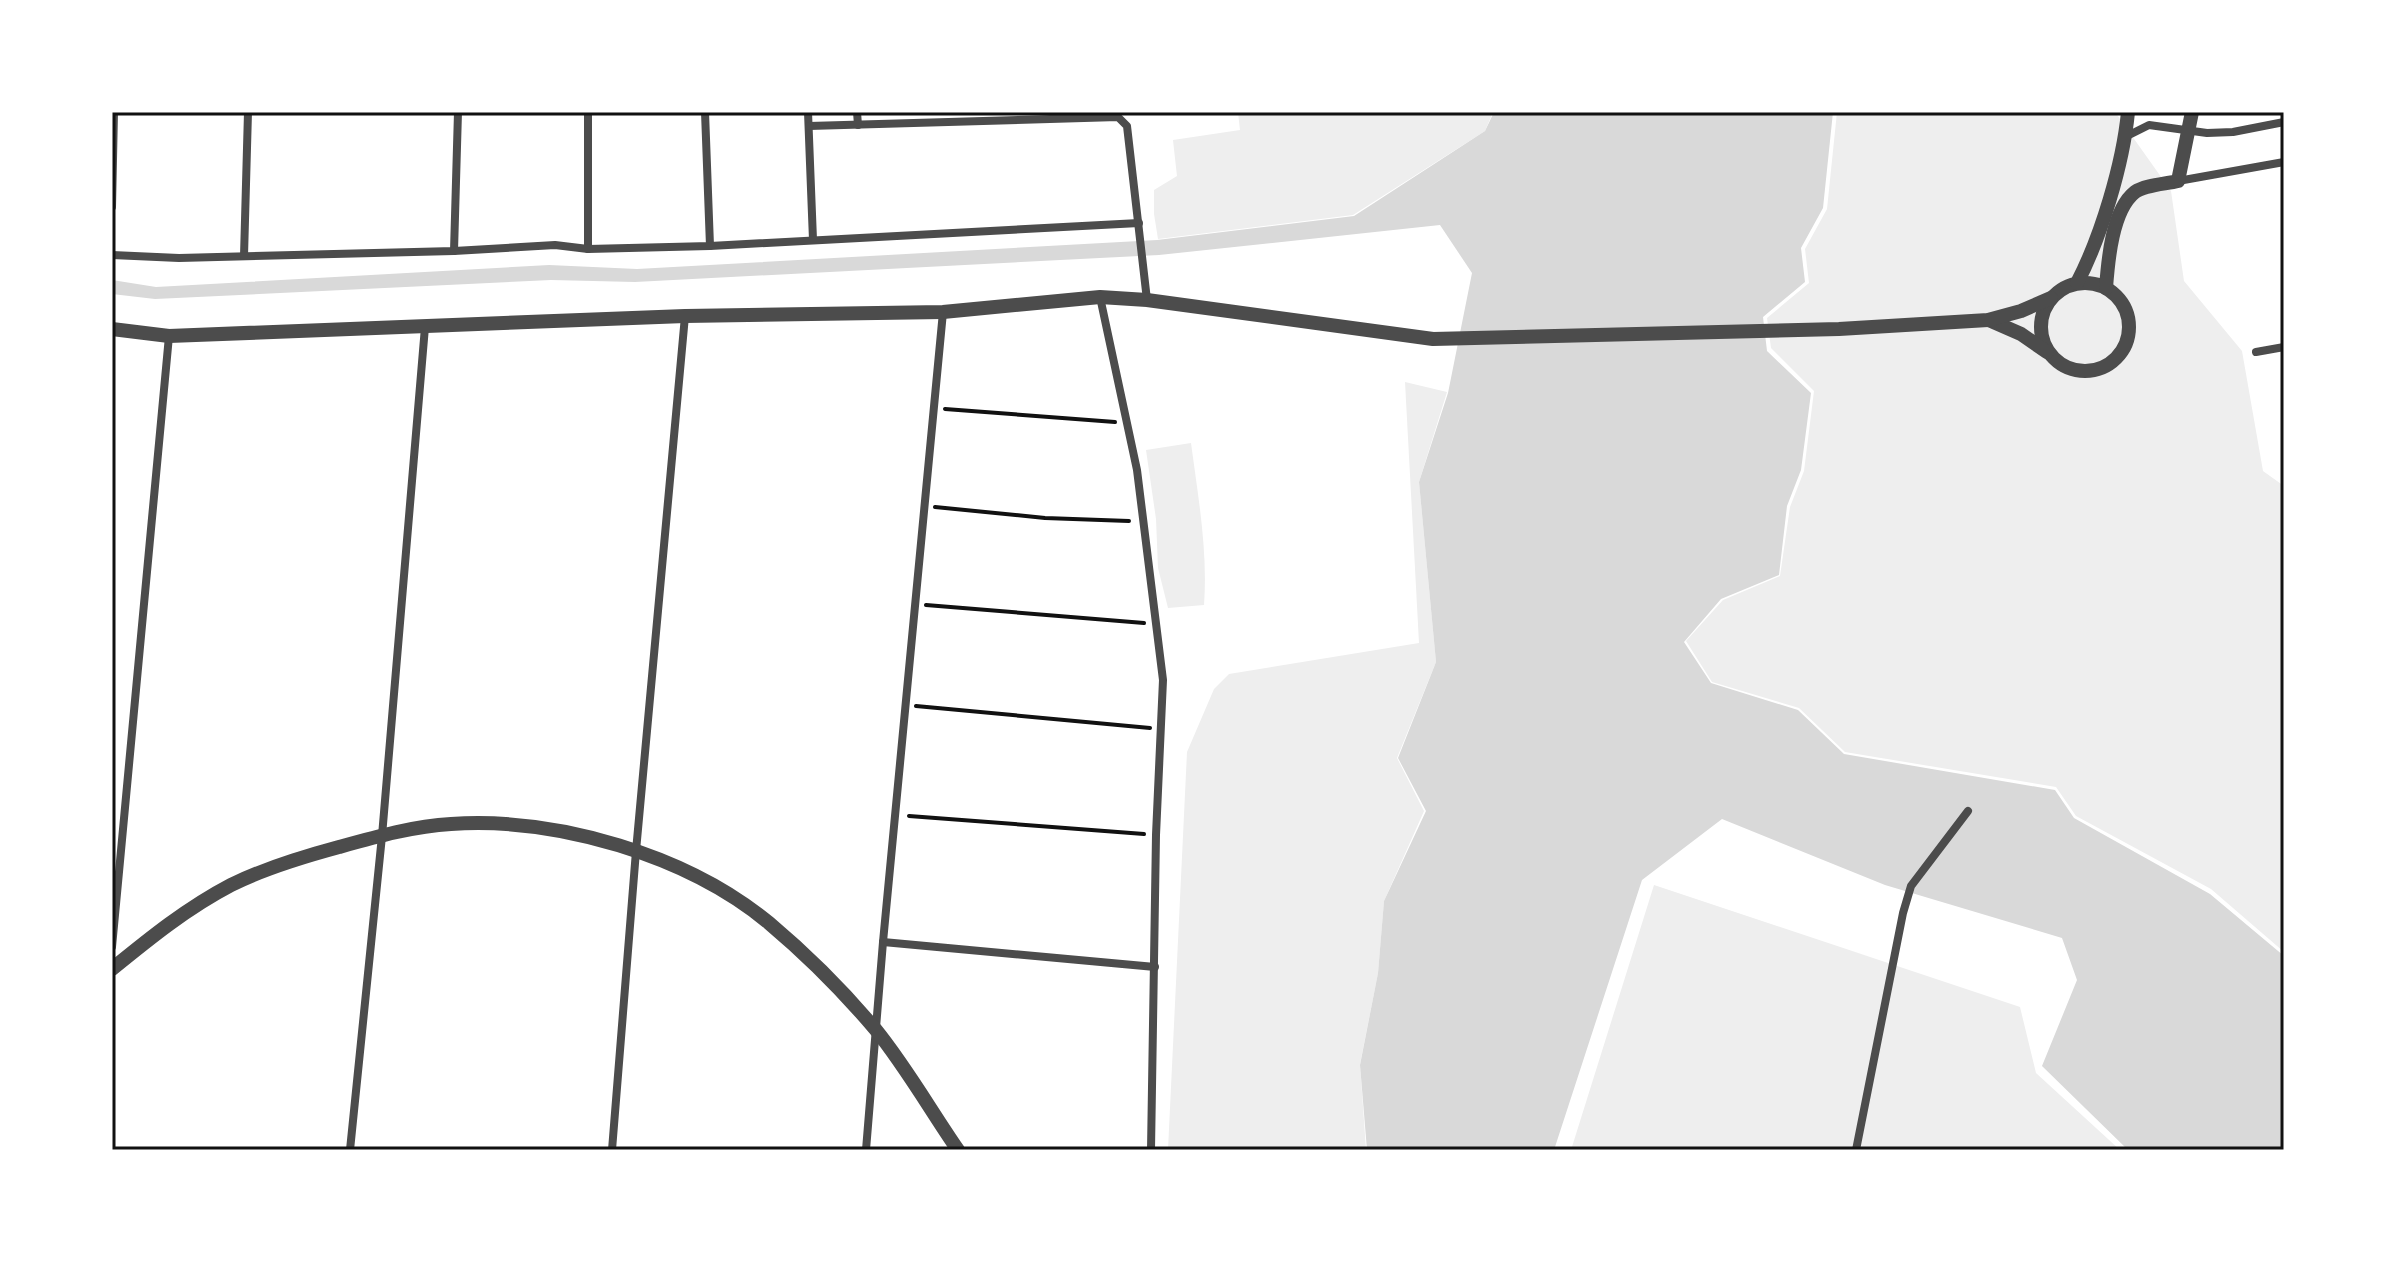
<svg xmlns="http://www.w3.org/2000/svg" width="2396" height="1262" viewBox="0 0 2396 1262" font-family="'Space Grotesk',sans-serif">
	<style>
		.green { fill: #eee }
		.water { fill: #d9d9d9 }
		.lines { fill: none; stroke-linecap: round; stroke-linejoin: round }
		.path { stroke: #111; stroke-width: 4 }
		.minor { stroke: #4c4c4c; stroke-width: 8 }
		.tertiary { stroke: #4c4c4c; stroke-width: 14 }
		.neatline { fill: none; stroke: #111; stroke-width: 3 }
	</style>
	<rect width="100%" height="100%" fill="#fff"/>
	<g class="green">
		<polygon points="1238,112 1493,112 1485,131 1353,215 1158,239 1154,214 1154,190 1177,176 1173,140 1240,130"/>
		<polygon points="1837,112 2115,112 2171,191 2184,281 2242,351 2263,471 2284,486 2284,952 2211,889 2076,816 2056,787 1845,752 1799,708 1712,682 1686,641 1723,600 1780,576 1790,507 1804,471 1814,391 1771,348 1767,318 1809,283 1805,249 1827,209"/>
		<polygon points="1405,382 1447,392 1419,482 1436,662 1397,758 1424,811 1384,901 1378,973 1360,1064 1366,1150 1168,1150 1187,752 1214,689 1229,674 1419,643"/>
		<path d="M 1191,443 C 1198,496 1208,551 1204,605 L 1168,608 L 1158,568 L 1156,519 L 1146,450 Z"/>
		<polygon points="1654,885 2020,1007 2036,1073 2120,1150 1571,1150"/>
	</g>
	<polygon class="water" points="1494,112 1833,112 1823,208 1801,248 1805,282 1763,317 1767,351 1811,393 1801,470 1787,506 1779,575 1721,599 1684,642 1711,683 1798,710 1844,754 2055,790 2074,818 2210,894 2284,956 2284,1150 2128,1150 2042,1066 2077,980 2062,938 1885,885 1722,819 1642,880 1554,1150 1367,1150 1360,1065 1378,973 1384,901 1426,811 1398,758 1436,662 1419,482 1448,393 1472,273 1440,225 1159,255 635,282 551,280 155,299 112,294 112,280 156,287 549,265 637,269 1157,240 1354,216 1485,131"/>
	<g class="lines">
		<g class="path">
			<polyline points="945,409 1115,422"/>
			<polyline points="935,507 1045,518 1129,521"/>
			<polyline points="926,605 1144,623"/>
			<polyline points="916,706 1150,728"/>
			<polyline points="909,816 1144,834"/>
		</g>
		<g class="minor">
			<polyline points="588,112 588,249"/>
			<polyline points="705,112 710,246"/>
			<polyline points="808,112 813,240"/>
			<polyline points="857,112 858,125"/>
			<polyline points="809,126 1118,117 1127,126 1147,300"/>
			<polyline points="2125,137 2149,125 2207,133 2233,132 2284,122"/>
			<polyline points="2178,181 2284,162"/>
			<polyline points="112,207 114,112"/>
			<polyline points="454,251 458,112"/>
			<polyline points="112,255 179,258 454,251 555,245 588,249 710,246 1139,223"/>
			<polyline points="244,256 248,112"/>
			<polyline points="1100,297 1137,470 1163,680 1156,835 1151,1150"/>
			<polyline points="2256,352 2284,347"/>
			<polyline points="883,942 1155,967"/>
			<polyline points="112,947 169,336"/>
			<polyline points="350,1150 382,836 425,327"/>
			<polyline points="612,1150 636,851 685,316"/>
			<polyline points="866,1150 883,942 943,312"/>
			<polyline points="1856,1150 1903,913 1911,886 1968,811"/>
		</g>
		<g class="tertiary">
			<circle cx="2085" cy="327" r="44"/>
			<path d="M 2077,283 C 2101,237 2123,164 2128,112"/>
			<path d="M 2106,288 C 2108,261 2112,210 2135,192 C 2145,185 2166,184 2178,181 L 2192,112"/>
			<polyline points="1989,320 2021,334 2047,352"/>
			<polyline points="112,329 169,336 685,316 943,312 1100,297 1147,300 1433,339 1839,329 1988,320 2021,311 2051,298"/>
			<path d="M 112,969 C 150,938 187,908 231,885 C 265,868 302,857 339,847 C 375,837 414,826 451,824 C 557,817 687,855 769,923 C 807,955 844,992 876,1030 C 906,1067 931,1111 958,1150"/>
		</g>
	</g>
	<rect width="2396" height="1262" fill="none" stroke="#ffffff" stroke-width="228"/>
	<rect x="114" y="114" width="2168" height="1034" class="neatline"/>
</svg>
